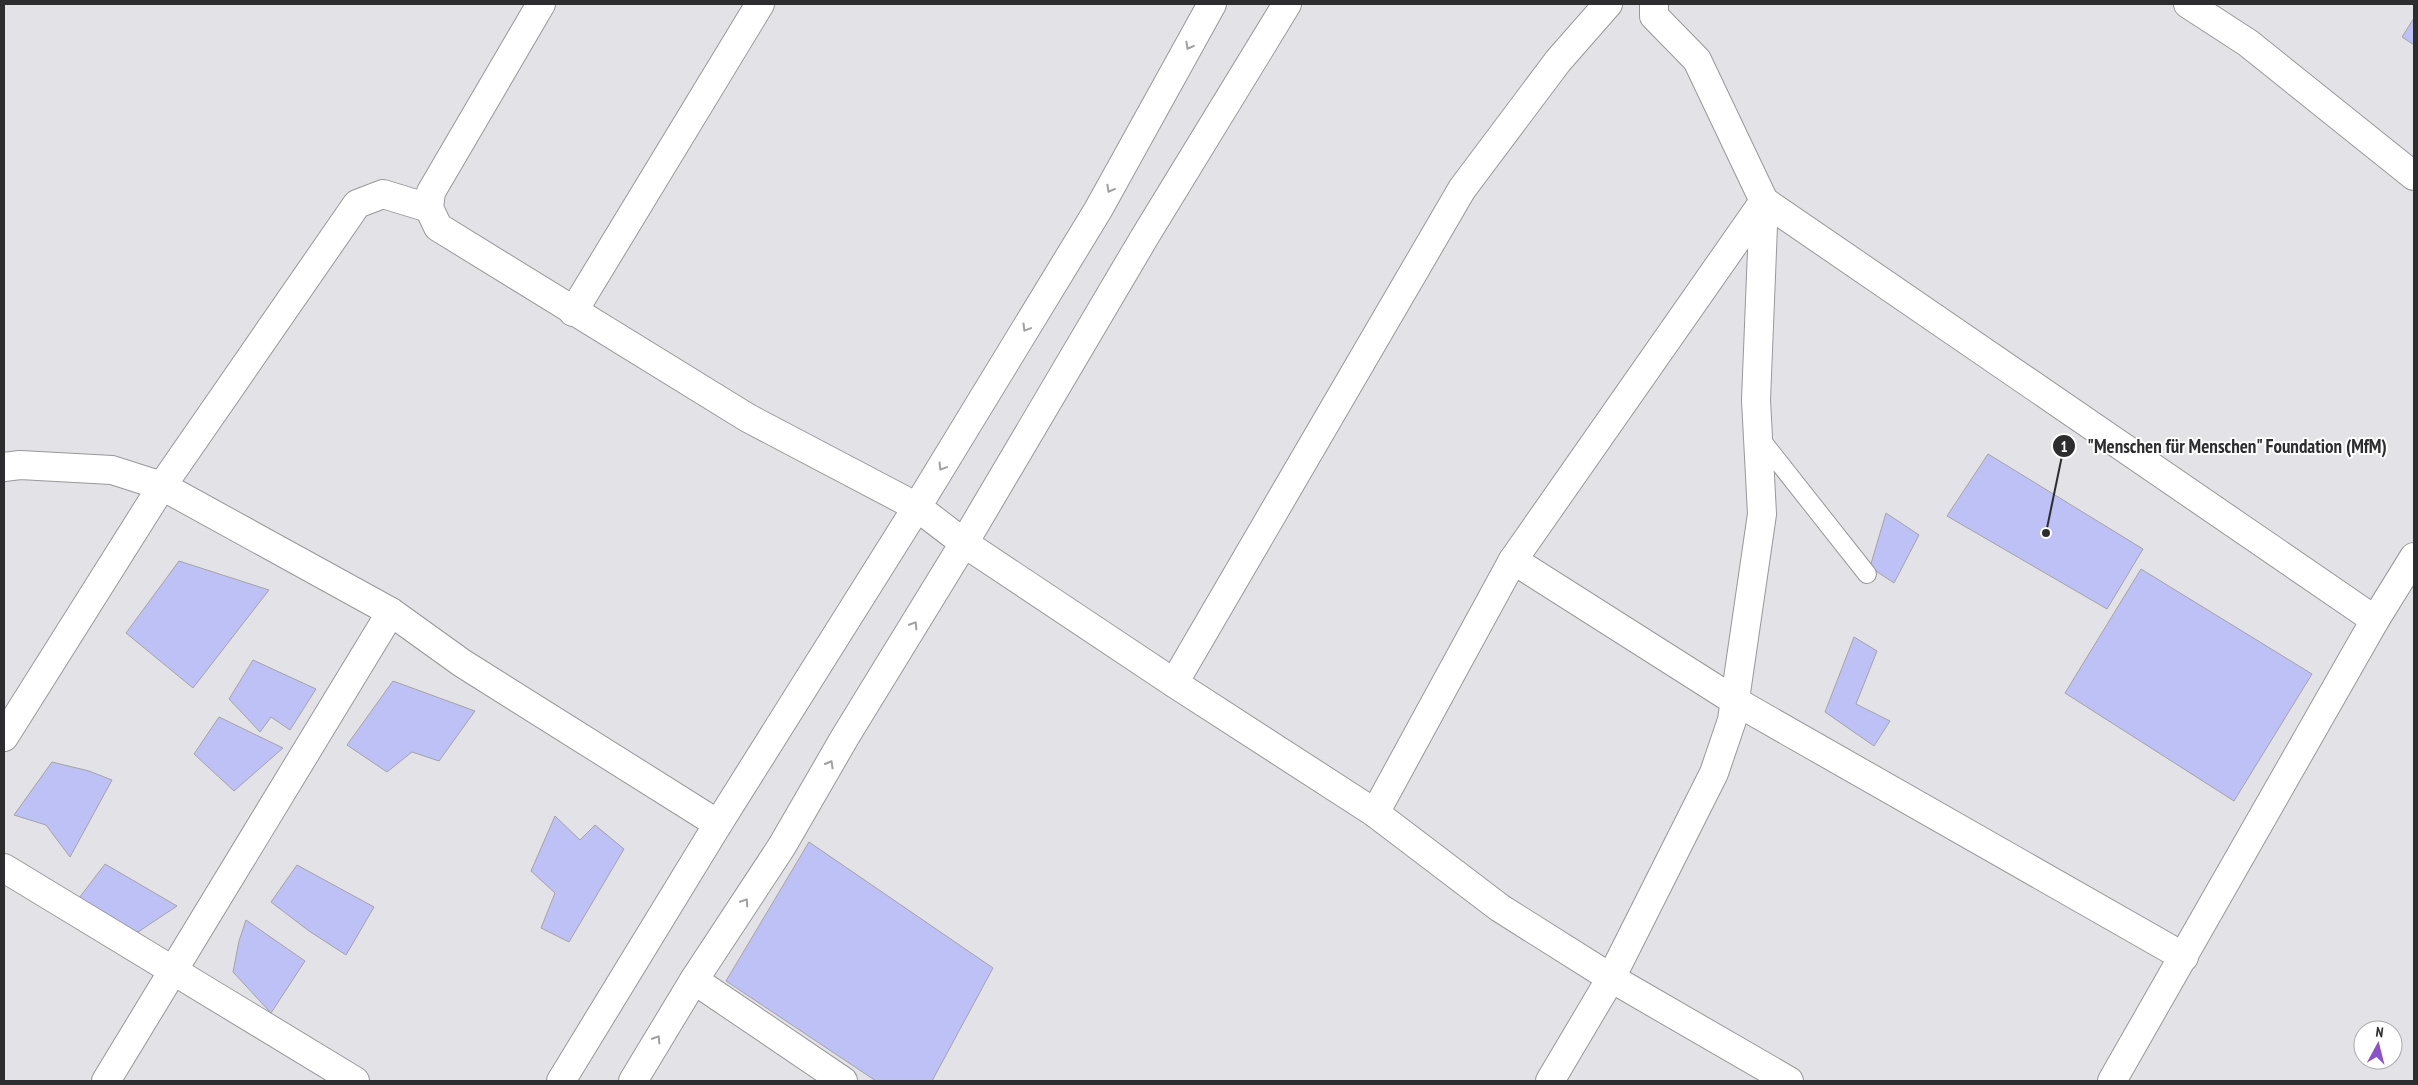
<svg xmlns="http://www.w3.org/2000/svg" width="2418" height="1085" viewBox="0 0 2418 1085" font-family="'PT Sans Narrow',sans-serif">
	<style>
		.building { fill: #bec1f5; stroke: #a3a3a6 }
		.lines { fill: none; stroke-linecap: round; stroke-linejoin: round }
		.lane-casing { stroke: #98989b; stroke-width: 20 }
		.street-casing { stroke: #98989b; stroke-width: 30 }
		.secondary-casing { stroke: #98989b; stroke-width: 30 }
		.lane { stroke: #fff; stroke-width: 18 }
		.street { stroke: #fff; stroke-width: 28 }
		.secondary { stroke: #fff; stroke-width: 28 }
		.oneway { stroke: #a0a0a1 }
		.leader { fill: none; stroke: #2d2d2f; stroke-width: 2 }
		.callout-dot { fill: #2d2d2f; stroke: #fff; stroke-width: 2 }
		.mark-label { font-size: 15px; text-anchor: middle; font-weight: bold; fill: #fff }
		.callout-label { font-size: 19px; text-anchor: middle; font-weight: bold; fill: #2d2d2f; stroke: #fff; stroke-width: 4; stroke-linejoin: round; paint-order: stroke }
	</style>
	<rect width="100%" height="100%" fill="#e3e3e7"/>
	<g class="building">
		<polygon points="2414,18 2414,45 2402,37"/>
		<polygon points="1988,454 2143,549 2107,609 1947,516"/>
		<polygon points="1886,513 1919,535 1894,583 1870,567"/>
		<polygon points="179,561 269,590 193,688 126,633"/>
		<polygon points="2141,569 2312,674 2234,801 2065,693"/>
		<polygon points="1854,637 1877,651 1856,704 1890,721 1874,746 1825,712"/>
		<polygon points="253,660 316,689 290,730 271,717 260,732 229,699"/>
		<polygon points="393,681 475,711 439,761 412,752 387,772 347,745"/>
		<polygon points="219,717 283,748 234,791 194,754"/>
		<polygon points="52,762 89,771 112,780 70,857 46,825 14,815"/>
		<polygon points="555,816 580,840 595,825 624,849 569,942 541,928 555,893 531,871"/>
		<polygon points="809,842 993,968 932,1081 876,1081 726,981"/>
		<polygon points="105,864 177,906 129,938 76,902"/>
		<polygon points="297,865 374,907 346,955 309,931 271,902"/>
		<polygon points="246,920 305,961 271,1013 233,972 239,941"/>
	</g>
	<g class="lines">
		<g class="lane-casing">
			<polyline id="lane" points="1758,436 1867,574"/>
		</g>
		<g class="street-casing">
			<g id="street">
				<polyline points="541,4 431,192 429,208 438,227 748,418 917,507 964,543 1174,683 1375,813 1500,908 1611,978 1789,1081"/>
				<polyline points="2188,4 2248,43 2414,176"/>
				<polyline points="573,312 760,4"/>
				<polyline points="4,467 20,465 112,470 162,486 391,612 462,663 718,824"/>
				<polyline points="1513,560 1735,701 2184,957"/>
				<polyline points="1174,683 1462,189 1558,61 1608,4"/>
				<polyline points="4,737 162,486 357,204 383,194 429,208"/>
				<polyline points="1375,813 1513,560 1764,201 2375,620"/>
				<polyline points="4,868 355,1081"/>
				<polyline points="694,980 843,1081"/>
				<polyline points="106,1081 391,612"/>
				<polyline points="1550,1081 1611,978 1714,773 1732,720 1762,514 1756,400 1764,201 1697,60 1654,16 1654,4"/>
				<polyline points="2112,1081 2375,620 2414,557"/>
			</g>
		</g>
		<g class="secondary-casing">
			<g id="secondary">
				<polyline points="561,1081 718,824 917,507 1098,210 1212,4"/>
				<polyline points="633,1081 694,980 782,846 845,737 964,543 1144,238 1287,4"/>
			</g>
		</g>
		<use href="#lane" class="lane"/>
		<use href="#street" class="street"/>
		<use href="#secondary" class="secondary"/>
	</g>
	<defs><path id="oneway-chevron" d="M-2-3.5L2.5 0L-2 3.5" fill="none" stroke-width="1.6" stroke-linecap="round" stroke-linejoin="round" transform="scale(1.25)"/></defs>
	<g class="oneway">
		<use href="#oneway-chevron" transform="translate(1189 46) rotate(119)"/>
		<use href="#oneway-chevron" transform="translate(1110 189) rotate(119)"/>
		<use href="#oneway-chevron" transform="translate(1026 328) rotate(121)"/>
		<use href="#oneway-chevron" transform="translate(942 467) rotate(121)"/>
		<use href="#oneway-chevron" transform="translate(914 625) rotate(-58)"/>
		<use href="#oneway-chevron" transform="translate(830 764) rotate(-60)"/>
		<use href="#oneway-chevron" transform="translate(745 902) rotate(-57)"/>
		<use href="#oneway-chevron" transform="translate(657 1039) rotate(-58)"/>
	</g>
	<path class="leader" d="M2046 533L2064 446"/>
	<g class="callout-dot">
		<circle cx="2046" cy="533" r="5"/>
		<circle cx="2064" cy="446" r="12"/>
	</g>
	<g class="mark-label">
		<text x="2064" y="452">1</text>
	</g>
	<g class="callout-label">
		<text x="2237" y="453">"Menschen für Menschen" Foundation (MfM)</text>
	</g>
	<rect width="2418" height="1085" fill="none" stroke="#2d2d2f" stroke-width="10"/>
	<g transform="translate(2378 1045) rotate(7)"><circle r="24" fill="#ffffff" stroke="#ababac"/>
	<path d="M0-4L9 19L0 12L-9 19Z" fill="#8b52c9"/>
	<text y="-8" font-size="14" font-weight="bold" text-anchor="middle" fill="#2d2d2f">N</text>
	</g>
</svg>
